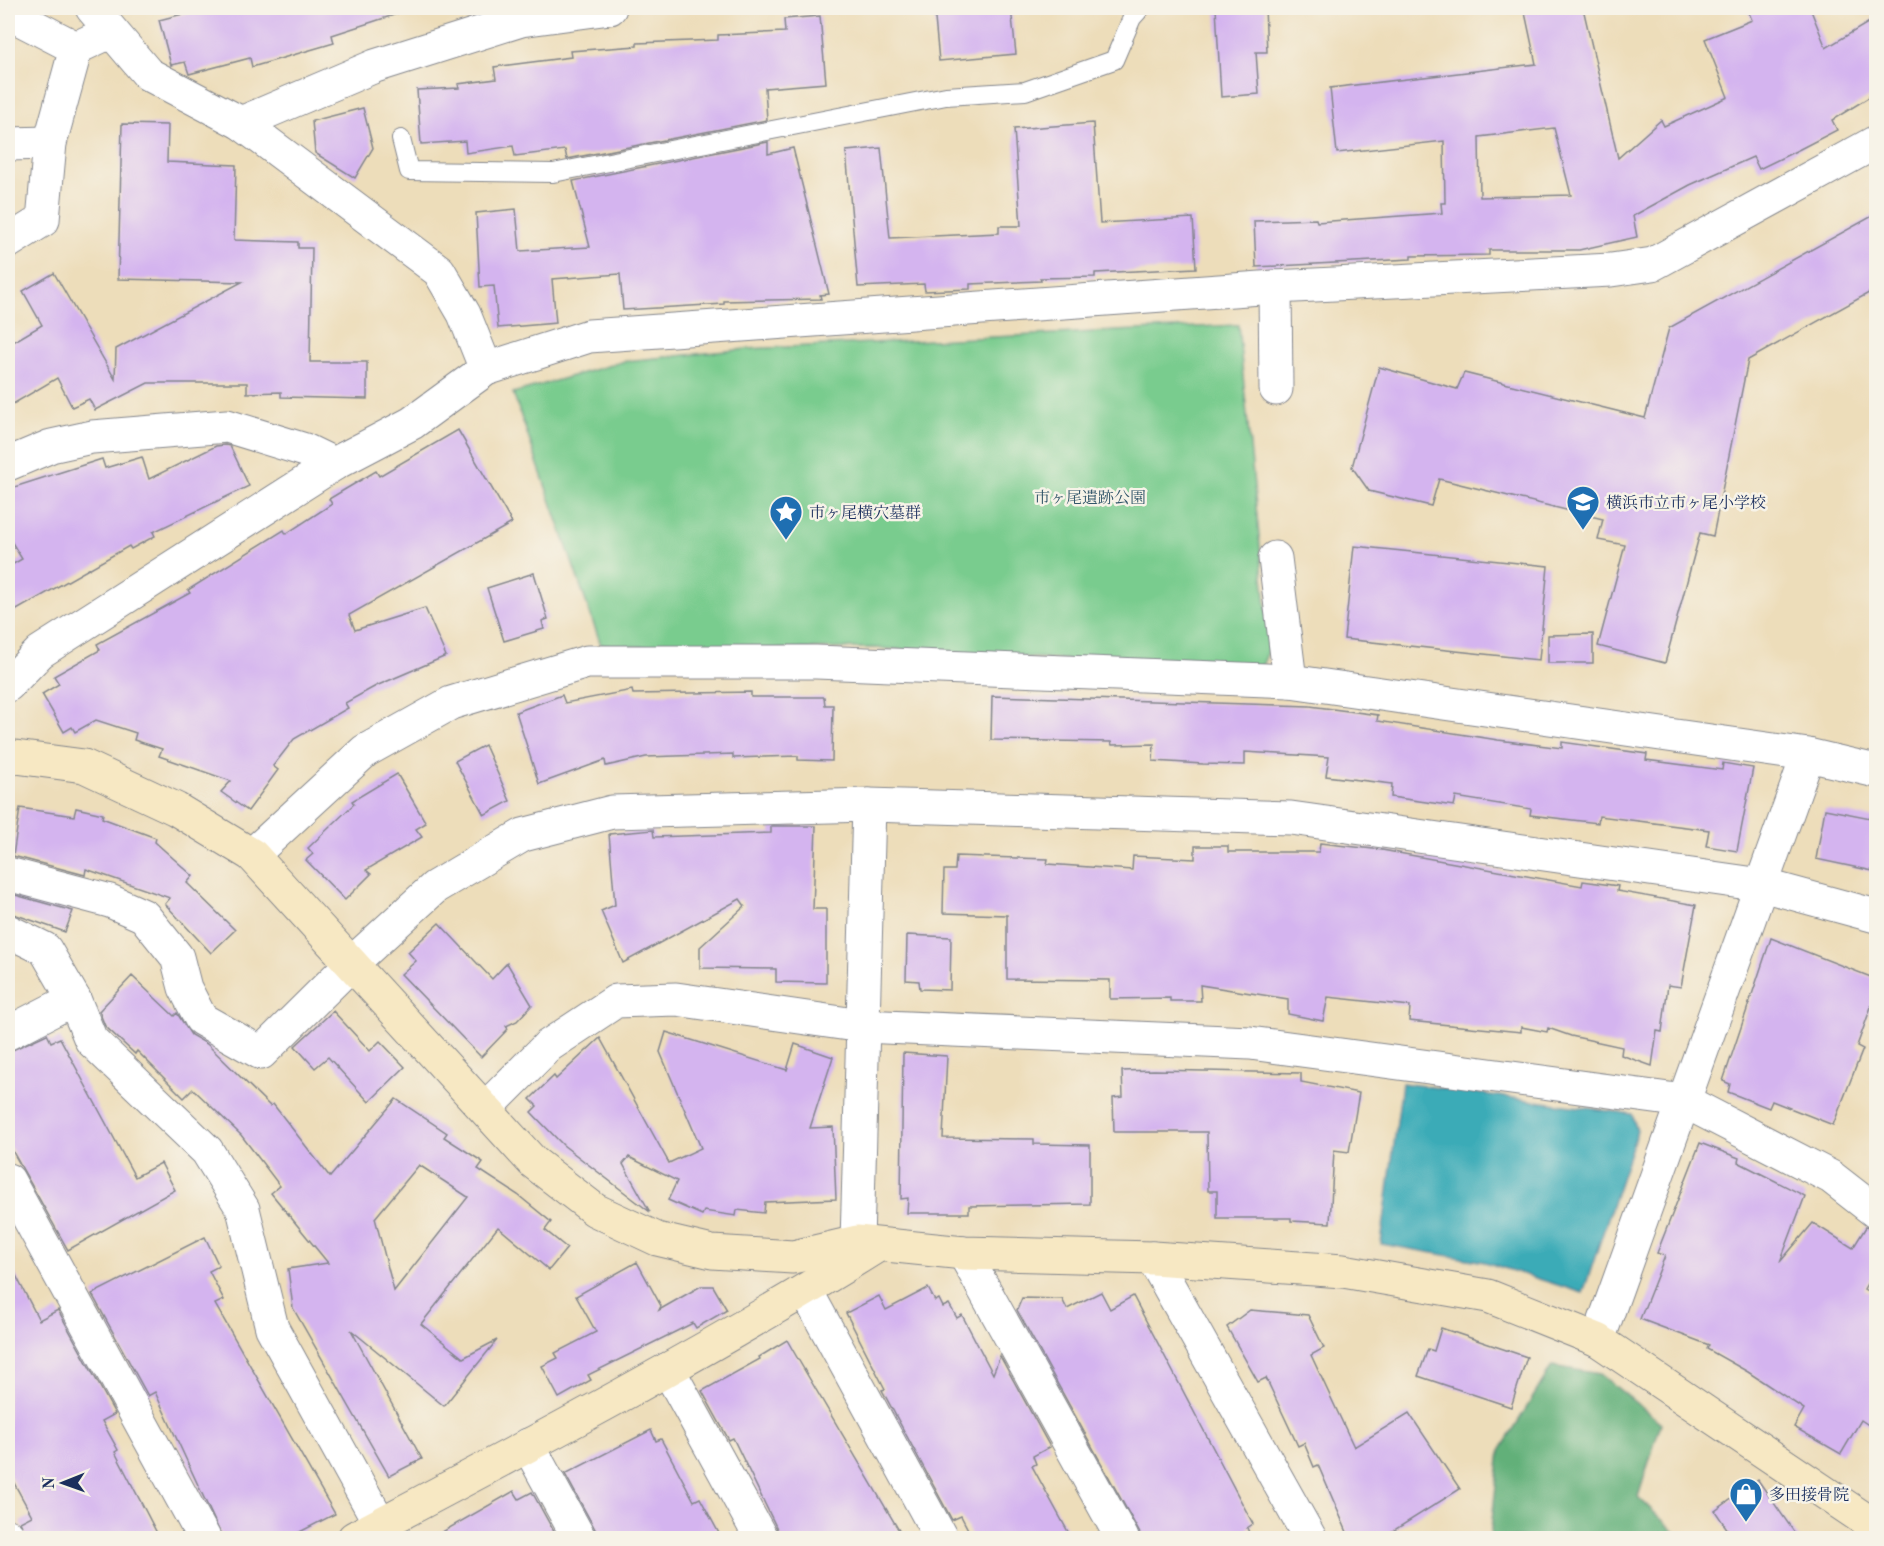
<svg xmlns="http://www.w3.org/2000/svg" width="1884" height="1546" viewBox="0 0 1884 1546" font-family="'Old Standard TT','Noto Serif JP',serif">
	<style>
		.green { fill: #79cc8e; stroke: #4a7e76; stroke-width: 1.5 }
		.forest { fill: #62b079; stroke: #3e706c; stroke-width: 1.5 }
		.water { fill: #3babb7; stroke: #2b6d8a; stroke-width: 1.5 }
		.building { fill: #d4b4ef; fill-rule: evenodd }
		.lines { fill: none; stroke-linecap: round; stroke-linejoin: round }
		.lane-casing { stroke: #84868c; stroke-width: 20 }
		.street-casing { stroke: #84868c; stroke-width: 35 }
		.secondary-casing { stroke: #84868c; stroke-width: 35 }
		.lane { stroke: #fff; stroke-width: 18 }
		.street { stroke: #fff; stroke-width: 33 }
		.secondary { stroke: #f7e8c3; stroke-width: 33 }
		.labels { text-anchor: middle; stroke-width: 5; stroke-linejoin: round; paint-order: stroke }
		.park-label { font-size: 16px; fill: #32566a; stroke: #f7f3e8 }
		.poi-label { font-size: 16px; fill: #1b2f5e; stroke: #f7f3e8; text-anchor: start }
	</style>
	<rect width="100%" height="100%" fill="#f7f3e8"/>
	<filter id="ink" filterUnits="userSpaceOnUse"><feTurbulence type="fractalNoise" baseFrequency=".0167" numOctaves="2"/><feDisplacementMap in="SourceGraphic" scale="12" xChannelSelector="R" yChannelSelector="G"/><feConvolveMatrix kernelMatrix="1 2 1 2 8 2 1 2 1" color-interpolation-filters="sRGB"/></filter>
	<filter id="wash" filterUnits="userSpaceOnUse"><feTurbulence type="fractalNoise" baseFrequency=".008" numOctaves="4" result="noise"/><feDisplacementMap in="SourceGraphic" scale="24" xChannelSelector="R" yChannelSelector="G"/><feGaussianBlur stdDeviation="1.35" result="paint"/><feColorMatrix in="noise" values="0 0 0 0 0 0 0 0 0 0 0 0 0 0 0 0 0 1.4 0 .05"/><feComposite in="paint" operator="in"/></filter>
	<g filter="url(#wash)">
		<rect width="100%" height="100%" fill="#edddba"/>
		<polygon class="green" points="1238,325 1270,647 1261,668 1089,661 874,648 727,650 601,645 513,393 625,361 747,349"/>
		<polygon class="forest" points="1552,1366 1600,1374 1661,1423 1638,1497 1681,1538 1490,1538 1500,1451"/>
		<polygon class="water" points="1402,1083 1632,1114 1637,1131 1583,1293 1485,1262 1381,1244"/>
		<g id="blocks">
			<g class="building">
				<polygon points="206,8 396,8 397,14 332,35 334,43 252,67 250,58 189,74 185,62 171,65 159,20"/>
				<polygon points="934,8 1011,8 1016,54 939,61"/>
				<polygon points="1216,8 1265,8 1267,52 1256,52 1259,94 1221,97"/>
				<path d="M 1524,8 L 1583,8 L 1618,158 L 1661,120 L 1664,126 L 1728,97 L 1705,39 L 1752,20 L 1747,8 L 1810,8 L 1826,48 L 1876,18 L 1876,93 L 1832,120 L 1837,130 L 1800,149 L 1759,169 L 1753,157 L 1690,185 L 1633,216 L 1637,237 L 1579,250 L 1489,250 L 1489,255 L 1411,256 L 1411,259 L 1256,267 L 1254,221 L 1316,219 L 1317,222 L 1442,213 L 1441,203 L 1445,203 L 1444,141 L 1337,153 L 1330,88 L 1536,64 ZM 1554,128 L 1571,195 L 1480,197 L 1479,137 Z"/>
				<polygon points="820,16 826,83 765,88 767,120 567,159 565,150 515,156 513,146 466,153 465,141 421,144 417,90 459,88 458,84 496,79 494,67 571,57 570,51 637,46 637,43 718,40 718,35 785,32 784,19"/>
				<polygon points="363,108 373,148 355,178 315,153 312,121"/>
				<polygon points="1093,123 1100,223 1193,218 1196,268 1095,273 1095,277 1040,278 1041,281 970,284 970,289 925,291 924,284 858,287 846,151 881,148 890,238 999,233 999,226 1021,226 1014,129"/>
				<polygon points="122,124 168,125 167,162 236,165 234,240 298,242 298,248 312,248 310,362 367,362 367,399 281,397 281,392 247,393 247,383 148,383 95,410 89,399 72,407 57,378 8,407 8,345 42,325 23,291 54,273 115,379 116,349 242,282 118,279"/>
				<polygon points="768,142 768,154 793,148 829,294 820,295 821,299 724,301 724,304 623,310 620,274 552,279 556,323 498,328 494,286 480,287 476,213 516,209 520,251 590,247 573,181"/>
				<polygon points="1876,214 1876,289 1748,360 1713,536 1700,533 1665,663 1598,646 1625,545 1598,540 1603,519 1439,479 1431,506 1369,491 1352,467 1379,367 1457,389 1464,373 1645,418 1669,328"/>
				<polygon points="458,430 512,523 349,615 355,630 425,608 446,656 376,686 345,703 348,708 294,739 273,766 278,770 248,811 221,792 231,781 159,756 162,749 134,740 136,733 96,720 75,732 72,727 64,732 42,694 59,684 54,676 100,650 97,644 190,593 188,590 284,530 286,534 332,504 329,499 344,490 376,471 379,476"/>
				<polygon points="225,445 230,446 249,486 153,532 155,536 131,549 129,546 8,615 8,567 22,559 8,536 8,489 102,459 105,468 142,457 149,479 216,446"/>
				<polygon points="1354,546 1548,566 1539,660 1344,639"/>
				<polygon points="534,573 548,619 542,621 544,629 504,641 487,588"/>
				<polygon points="1593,634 1593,663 1548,663 1548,635"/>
				<polygon points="632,690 633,694 751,692 751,697 824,697 825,705 833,705 832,761 798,760 798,756 733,758 733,754 646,757 606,766 605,760 539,784 516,712 562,695 565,703"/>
				<polygon points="992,696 1310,706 1378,715 1377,721 1498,740 1562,748 1562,742 1647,754 1646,760 1722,770 1723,763 1753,768 1737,851 1706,846 1709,830 1599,816 1598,823 1530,815 1531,809 1456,797 1454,806 1391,797 1392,784 1326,776 1329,757 1245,752 1245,765 1203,764 1153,761 1154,744 1112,745 1111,742 991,740"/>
				<polygon points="485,745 510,801 484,815 455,761"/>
				<polygon points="397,774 426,823 416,829 422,837 366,870 371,874 345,900 306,860 313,854 308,848 354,804 352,801"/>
				<polygon points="20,808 74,816 76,808 103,814 102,818 156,838 155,842 193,876 187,883 235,930 211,953 165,904 170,898 86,869 85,875 13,856"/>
				<polygon points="1825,809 1876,819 1876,851 1873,871 1816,859"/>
				<polygon points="771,826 816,826 813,909 826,909 826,983 776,982 776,969 700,968 700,947 745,906 740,899 623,963 601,911 615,905 609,834 653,830 654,837 771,833"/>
				<polygon points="1320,843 1382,850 1582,886 1583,881 1618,886 1617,891 1696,905 1681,987 1668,985 1662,1032 1657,1031 1652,1066 1621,1055 1622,1047 1571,1036 1548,1028 1547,1032 1521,1027 1521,1032 1409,1021 1410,1006 1328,997 1323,1021 1288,1014 1288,999 1200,985 1201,1001 1170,1001 1170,998 1110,999 1110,980 1007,979 1007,915 943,913 944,870 955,870 956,856 1048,859 1047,864 1132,870 1133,856 1195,859 1195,846 1228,846 1228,852 1319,852"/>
				<polygon points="8,893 73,911 65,932 8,912"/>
				<polygon points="439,923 492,979 507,963 532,1005 517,1021 506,1026 508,1029 481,1057 401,974 416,961 408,952"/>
				<polygon points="907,935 951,937 950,990 920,989 919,981 906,980"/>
				<polygon points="1771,938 1876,979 1876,993 1857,1046 1863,1049 1833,1125 1772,1101 1769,1108 1728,1092 1730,1084 1723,1081"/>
				<path d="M 132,976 L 174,1016 L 177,1013 L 191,1035 L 207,1044 L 270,1106 L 273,1104 L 330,1177 L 396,1099 L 447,1133 L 444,1137 L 483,1162 L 478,1169 L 518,1195 L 551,1222 L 545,1230 L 567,1248 L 549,1270 L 498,1227 L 421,1324 L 463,1358 L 497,1340 L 444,1406 L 351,1330 L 422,1459 L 389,1476 L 293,1308 L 288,1269 L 328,1263 L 271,1193 L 280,1186 L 241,1135 L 193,1089 L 184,1098 L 137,1051 L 135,1054 L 105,1026 L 99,1011 ZM 419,1165 L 468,1197 L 394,1291 L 375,1218 Z"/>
				<polygon points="333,1011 370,1051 380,1041 405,1067 369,1102 328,1057 315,1068 295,1046"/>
				<polygon points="666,1032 787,1070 795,1044 833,1057 810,1128 833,1127 836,1199 765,1202 764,1213 737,1210 736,1216 704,1211 702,1215 668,1200 677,1181 629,1157 623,1164 650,1212 563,1145 531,1112 537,1106 530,1099 554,1076 556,1079 600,1038 669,1163 701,1148 660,1052"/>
				<polygon points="47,1034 51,1042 60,1038 135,1177 161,1163 175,1190 68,1250 8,1143 8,1052"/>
				<polygon points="903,1053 947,1056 943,1138 1034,1139 1034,1144 1090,1145 1090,1204 969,1206 969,1213 907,1213 908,1198 901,1199"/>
				<polygon points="1154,1070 1301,1073 1301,1082 1359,1093 1349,1152 1334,1150 1330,1223 1291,1221 1291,1218 1217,1218 1217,1191 1208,1191 1207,1132 1114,1132 1113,1098 1123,1097 1122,1071"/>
				<polygon points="1700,1143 1739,1158 1738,1162 1805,1196 1780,1262 1813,1223 1853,1248 1866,1227 1876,1230 1876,1268 1864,1289 1876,1297 1876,1430 1861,1420 1841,1454 1794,1427 1804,1409 1748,1372 1707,1349 1709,1345 1640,1319 1665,1256 1657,1253"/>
				<polygon points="205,1237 219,1266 209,1271 224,1300 215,1304 335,1514 286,1539 223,1539 155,1392 148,1396 92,1294"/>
				<polygon points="8,1260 39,1320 58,1310 115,1414 102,1421 118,1450 115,1452 160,1539 28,1539 20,1522 32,1516 8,1472"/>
				<polygon points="637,1262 661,1306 659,1310 701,1286 713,1286 727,1310 696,1328 693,1323 588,1375 591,1380 559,1398 542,1366 558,1358 555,1353 596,1332 576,1296"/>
				<polygon points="928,1288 935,1301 939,1299 943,1307 949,1304 957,1318 962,1315 993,1374 1000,1356 1050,1447 1033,1456 1036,1464 1032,1466 1072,1539 973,1539 961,1516 952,1520 882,1390 885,1389 846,1313 879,1296 886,1310"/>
				<polygon points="1101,1292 1110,1309 1133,1296 1253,1524 1247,1528 1252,1539 1143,1539 1017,1310 1022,1298 1062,1299 1067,1309"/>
				<polygon points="1250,1310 1308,1315 1324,1348 1311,1355 1354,1447 1409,1413 1460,1489 1380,1539 1350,1539 1318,1465 1314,1467 1304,1443 1298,1446 1266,1378 1258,1382 1227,1327"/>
				<polygon points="1441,1328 1527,1357 1511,1407 1418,1376 1428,1349 1434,1351"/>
				<polygon points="787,1340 795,1354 904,1539 782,1539 733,1438 729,1440 702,1391 760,1359 759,1357"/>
				<polygon points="651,1430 656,1441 661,1439 694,1501 700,1498 722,1539 598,1539 595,1529 565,1474"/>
				<polygon points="1758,1480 1799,1539 1734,1539 1715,1511"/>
				<polygon points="514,1491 519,1499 532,1492 558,1539 430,1539"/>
			</g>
		</g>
	</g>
	<g filter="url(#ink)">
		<use href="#blocks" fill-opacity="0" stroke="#84868c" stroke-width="1.5"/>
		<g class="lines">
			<g class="lane-casing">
				<polyline id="lane" points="401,139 409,171 553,173 946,96 1025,91 1114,60 1132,18 1141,8"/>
			</g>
			<g class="street-casing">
				<g id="street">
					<polyline points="92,8 148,74 241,123 439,271 464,314 486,369"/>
					<polyline points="8,18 18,18 76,48"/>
					<polyline points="241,123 375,66 521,20 610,8"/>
					<polyline points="8,144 50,143"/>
					<polyline points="8,242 43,220 50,143 76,48 110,32"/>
					<polyline points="1275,287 1276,389"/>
					<polyline points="8,464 51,446 92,437 227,426 305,450 334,464"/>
					<polyline points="1275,558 1290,681"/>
					<polyline points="8,685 40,652 334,464 412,423 486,369 589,336 1275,287 1611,270 1653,264 1876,142"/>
					<polyline points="252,855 365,751 451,703 587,662 816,662 1290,681 1808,755 1876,771"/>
					<polyline points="8,874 110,901 144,916 177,957 185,988 201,1019 261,1053 351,964 435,887 523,835 612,812 869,805 1291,818 1762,885 1876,916"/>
					<polyline points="8,931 45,949 74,999 91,1040 207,1151 243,1209 272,1328 388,1538"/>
					<polyline points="8,1033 74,999"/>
					<polyline points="485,1109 548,1046 616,1001 676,999 862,1026 1250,1043 1684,1101 1831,1177 1876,1212"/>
					<polyline points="8,1180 204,1538"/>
					<polyline points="857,1242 869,805"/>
					<polyline points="964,1253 1122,1538"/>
					<polyline points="1153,1258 1310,1538"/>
					<polyline points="806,1291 941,1538"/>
					<polyline points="1598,1340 1808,755"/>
					<polyline points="668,1369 761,1538"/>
					<polyline points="528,1445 579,1538"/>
					<polyline points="8,1536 9,1538"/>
				</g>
			</g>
			<g class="secondary-casing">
				<g id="secondary">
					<polyline points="8,756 84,766 176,809 252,855 533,1162 595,1210 657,1239 712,1252 793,1257 857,1242 964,1253 1153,1258 1343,1271 1488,1296 1598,1340 1876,1527"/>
					<path d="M 354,1538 C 530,1445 708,1352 877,1246"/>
				</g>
			</g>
			<use href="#lane" class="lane"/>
			<use href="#street" class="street"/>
			<use href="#secondary" class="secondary"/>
		</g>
	</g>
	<defs>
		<g id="school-pin" transform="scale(1.725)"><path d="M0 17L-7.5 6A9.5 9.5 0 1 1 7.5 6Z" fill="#1f6fb2" stroke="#f7f3e8"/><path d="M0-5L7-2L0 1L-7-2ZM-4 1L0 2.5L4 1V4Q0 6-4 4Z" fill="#fff"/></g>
		<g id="sight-pin" transform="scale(1.725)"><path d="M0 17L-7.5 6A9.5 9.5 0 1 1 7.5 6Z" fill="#1f6fb2" stroke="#f7f3e8"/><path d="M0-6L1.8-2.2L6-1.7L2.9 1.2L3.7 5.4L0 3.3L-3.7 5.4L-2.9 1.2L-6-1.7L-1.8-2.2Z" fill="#fff"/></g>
		<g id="shop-pin" transform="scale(1.725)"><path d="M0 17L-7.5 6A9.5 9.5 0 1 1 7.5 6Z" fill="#1f6fb2" stroke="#f7f3e8"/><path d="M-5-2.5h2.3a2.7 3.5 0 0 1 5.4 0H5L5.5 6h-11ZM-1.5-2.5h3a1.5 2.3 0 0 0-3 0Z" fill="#fff"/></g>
	</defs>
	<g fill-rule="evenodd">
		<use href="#school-pin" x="1583" y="502"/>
		<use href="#sight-pin" x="786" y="512"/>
		<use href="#shop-pin" x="1746" y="1494"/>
	</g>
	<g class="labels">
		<g class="park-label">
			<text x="1090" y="503">市ヶ尾遺跡公園</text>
		</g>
		<g class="poi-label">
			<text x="1606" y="508">横浜市立市ヶ尾小学校</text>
			<text x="809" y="518">市ヶ尾横穴墓群</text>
			<text x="1769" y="1500">多田接骨院</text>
		</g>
	</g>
	<rect width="1884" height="1546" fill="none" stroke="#f7f3e8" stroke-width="30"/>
	<g transform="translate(63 1483) rotate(269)" stroke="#f7f3e8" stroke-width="4.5" paint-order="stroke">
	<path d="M0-4.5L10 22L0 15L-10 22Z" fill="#1b2f5e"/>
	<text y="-9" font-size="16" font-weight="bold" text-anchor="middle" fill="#1b2f5e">N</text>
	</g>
</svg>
